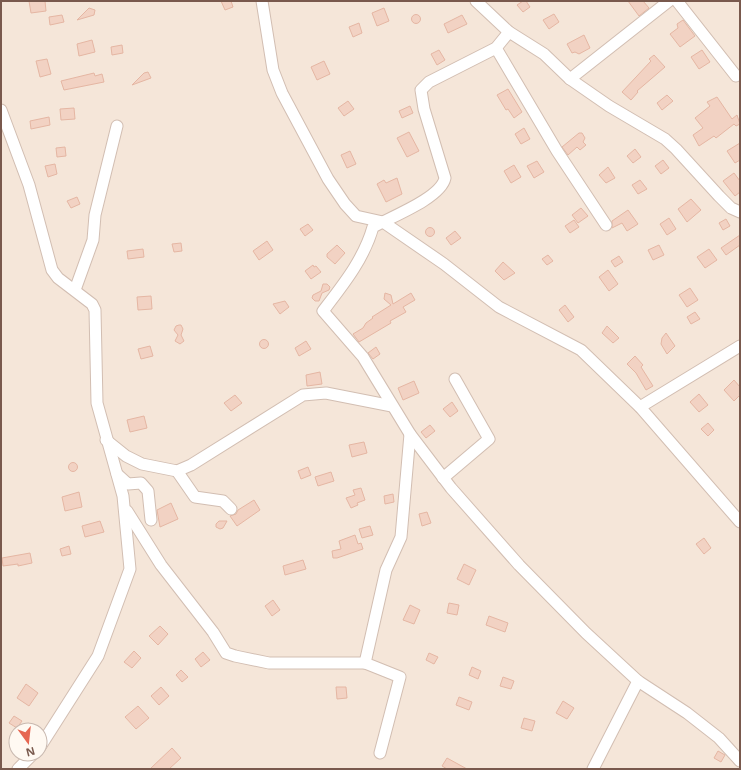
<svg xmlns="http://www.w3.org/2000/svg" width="741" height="770" viewBox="0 0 741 770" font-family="'Open Sans',sans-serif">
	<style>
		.residential { fill: #f5e6d9; fill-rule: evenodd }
		.building { fill: #f2d2c3; stroke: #e5b6a3 }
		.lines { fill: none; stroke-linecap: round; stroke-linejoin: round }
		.street-casing { stroke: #d2beb2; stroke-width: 13 }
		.street { stroke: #fff; stroke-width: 11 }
	</style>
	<rect width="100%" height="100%" fill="#fdf4eb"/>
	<path class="residential" d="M 1,1 L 740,1 L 740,769 L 1,769 ZM 16,730 L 40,730 L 40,754 L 16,754 Z"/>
	<g class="building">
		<polygon points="29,1 45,1 46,11 31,13"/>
		<polygon points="221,1 231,1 233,7 225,10"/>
		<polygon points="523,1 526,1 530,7 523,12 517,5"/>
		<polygon points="628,1 643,1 649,8 639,16"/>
		<polygon points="89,8 95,10 94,15 77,20"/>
		<polygon points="384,8 389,21 377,26 372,13"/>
		<polygon points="554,14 559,22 549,29 543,20"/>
		<circle cx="416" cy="19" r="4.5"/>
		<polygon points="62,15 64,22 50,25 49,17"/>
		<polygon points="462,15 467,24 448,33 444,24"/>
		<polygon points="683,20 695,36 680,47 670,34 678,28 677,24"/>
		<polygon points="359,23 362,33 353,37 349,27"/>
		<polygon points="584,35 590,48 579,54 575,52 572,53 567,44"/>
		<polygon points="92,40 95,52 79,56 77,44"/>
		<polygon points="122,45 123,53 112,55 111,47"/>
		<polygon points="439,50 445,60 437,65 431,54"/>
		<polygon points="702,50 710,62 699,69 691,57"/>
		<polygon points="654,55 665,67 637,91 638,92 631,100 622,92 651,61 649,59"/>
		<polygon points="47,59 51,74 40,77 36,61"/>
		<polygon points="324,61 330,74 317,80 311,67"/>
		<polygon points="148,72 151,78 132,85 144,73"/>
		<polygon points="94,73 95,76 102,74 104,82 64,90 61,81"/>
		<polygon points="508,89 522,112 514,118 508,109 506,110 497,95"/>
		<polygon points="667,95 673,101 662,110 657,103"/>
		<polygon points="717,97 732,119 737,115 740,124 736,126 734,124 716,138 714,136 699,146 693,135 703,128 695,118 710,106 707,102"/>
		<polygon points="348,101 354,109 344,116 338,108"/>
		<polygon points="410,106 413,113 402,118 399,111"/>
		<polygon points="74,108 75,119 61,120 60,109"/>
		<polygon points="49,117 50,125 31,129 30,121"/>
		<polygon points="524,128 530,139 521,144 515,134"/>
		<polygon points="409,132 419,151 407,157 397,138"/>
		<polygon points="579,133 582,133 585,138 583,142 586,145 580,150 577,147 568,155 562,147"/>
		<polygon points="740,143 740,160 735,163 727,151"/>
		<polygon points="65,147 66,156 57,157 56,148"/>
		<polygon points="635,149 641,157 633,163 627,156"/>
		<polygon points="350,151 356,164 347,168 341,155"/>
		<polygon points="663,160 669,168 661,174 655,166"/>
		<polygon points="537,161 544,172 534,178 527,166"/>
		<polygon points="55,164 57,174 48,177 45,166"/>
		<polygon points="514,165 521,177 511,183 504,171"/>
		<polygon points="608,167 615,178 606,183 599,175"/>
		<polygon points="734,173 740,181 740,192 735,196 723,181"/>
		<polygon points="397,178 402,194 386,202 377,184 384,180 386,183"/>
		<polygon points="640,180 647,189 638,194 632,185"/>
		<polygon points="77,197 80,204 71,208 67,201"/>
		<polygon points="691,199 701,210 687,222 678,209"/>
		<polygon points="581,208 588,216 578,223 572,215"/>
		<polygon points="628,210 638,224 627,231 622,223 612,228 612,221"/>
		<polygon points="669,218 676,229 667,235 660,224"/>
		<polygon points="726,219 730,226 723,230 719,223"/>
		<polygon points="574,220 579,227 570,233 565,226"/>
		<polygon points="308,224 313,230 305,236 300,229"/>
		<circle cx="430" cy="232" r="4.5"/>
		<polygon points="455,231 461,238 451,245 446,238"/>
		<polygon points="740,235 740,245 726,255 721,248"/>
		<polygon points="267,241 273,250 259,260 253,251"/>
		<polygon points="181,243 182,251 174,252 172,244"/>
		<polygon points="337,245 345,253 335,264 327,257 327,254"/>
		<polygon points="659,245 664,255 653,260 648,250"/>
		<polygon points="143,249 144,257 128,259 127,251"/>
		<polygon points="709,249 717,260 705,268 697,257"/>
		<polygon points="548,255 553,261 547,265 542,259"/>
		<polygon points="619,256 623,262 615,267 611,261"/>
		<polygon points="503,262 515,273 504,280 495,271"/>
		<polygon points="313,265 314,267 316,266 321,272 311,279 305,271"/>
		<polygon points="608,270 618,284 609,291 599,277"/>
		<polygon points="323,284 327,284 330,287 329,290 322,293 319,301 315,301 312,298 313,295 321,291"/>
		<polygon points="690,288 698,300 687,307 679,295"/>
		<polygon points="385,293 391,295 393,304 411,293 415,300 403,307 406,312 390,321 391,323 359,342 353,334 363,328 366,323 373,318 372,317 391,305 384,299"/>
		<polygon points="151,296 152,309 138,310 137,297"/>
		<polygon points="285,301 289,307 280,314 273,304"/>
		<polygon points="565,305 574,317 568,322 559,310"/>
		<polygon points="695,312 700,319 691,324 687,317"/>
		<polygon points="179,325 181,325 183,329 181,335 184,341 180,344 175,341 178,335 174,330 176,326"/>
		<polygon points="607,326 619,338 613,343 602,333"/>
		<polygon points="666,333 675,346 667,354 661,344 662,338"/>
		<circle cx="264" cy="344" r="4.5"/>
		<polygon points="306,341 311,349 299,356 295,348"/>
		<polygon points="150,346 153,356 141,359 138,349"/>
		<polygon points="376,347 380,354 373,359 368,353"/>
		<polygon points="635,356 643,365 641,367 653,386 646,390 636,373 627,364"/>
		<polygon points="320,372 322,384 307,386 306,375"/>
		<polygon points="734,380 740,387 740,395 734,401 724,390"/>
		<polygon points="414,381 419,393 403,400 398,388"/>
		<polygon points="699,394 708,405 699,412 690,402"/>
		<polygon points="235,395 242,403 231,411 224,403"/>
		<polygon points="452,402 458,411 450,417 443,409"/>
		<polygon points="144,416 147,428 130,432 127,420"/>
		<polygon points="708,423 714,430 708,436 701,429"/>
		<polygon points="430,425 435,431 426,438 421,432"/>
		<polygon points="364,442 367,453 352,457 349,445"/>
		<circle cx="73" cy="467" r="4.5"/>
		<polygon points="308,467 311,475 301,479 298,471"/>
		<polygon points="331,472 334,481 318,486 315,477"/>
		<polygon points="361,488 365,500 357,503 358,505 351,508 346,498 355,495 353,490"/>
		<polygon points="79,492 82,507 65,511 62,497"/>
		<polygon points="393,494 394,502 385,504 384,496"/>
		<polygon points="254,500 260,510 237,526 230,516 236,514 238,510"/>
		<polygon points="171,503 178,519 160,527 157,510"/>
		<polygon points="427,512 431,523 422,526 419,514"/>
		<polygon points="100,521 104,532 85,537 82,526"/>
		<polygon points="219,521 227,521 223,528 220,529 216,527 216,524"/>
		<polygon points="370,526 373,535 362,538 359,529"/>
		<polygon points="355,535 358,544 361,543 363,549 337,558 333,558 332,551 341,549 339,541"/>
		<polygon points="704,538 711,548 704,554 696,544"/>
		<polygon points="69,546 71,554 62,556 60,549"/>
		<polygon points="30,553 32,563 18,566 18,564 3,566 2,558"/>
		<polygon points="303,560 306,569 285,575 283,566"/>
		<polygon points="464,564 476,570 469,585 457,579"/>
		<polygon points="273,600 280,610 272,616 265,606"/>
		<polygon points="449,603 459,605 457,615 447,613"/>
		<polygon points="410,605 420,610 414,624 403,620"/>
		<polygon points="489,616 508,623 505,632 486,625"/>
		<polygon points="160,626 168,634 158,645 149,636"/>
		<polygon points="134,651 141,658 132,668 124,662"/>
		<polygon points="203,652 210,660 201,667 195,659"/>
		<polygon points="429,653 438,657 434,664 426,660"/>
		<polygon points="472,667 481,671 478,679 469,675"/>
		<polygon points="181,670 188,677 182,682 176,675"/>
		<polygon points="503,677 514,681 511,689 500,686"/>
		<polygon points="26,684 38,693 29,706 17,698"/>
		<polygon points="161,687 169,696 159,705 151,696"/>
		<polygon points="336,687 346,687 347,698 337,699"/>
		<polygon points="459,697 472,702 469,710 456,705"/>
		<polygon points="563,701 574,708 567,719 556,713"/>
		<polygon points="138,706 149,718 136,729 125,717"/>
		<polygon points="14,716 22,721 17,728 9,723"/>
		<polygon points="524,718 535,721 532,731 521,728"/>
		<polygon points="172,748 181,758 169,769 150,769"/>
		<polygon points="718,751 725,755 721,762 714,758"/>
		<polygon points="447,758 467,769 447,769 442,766"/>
	</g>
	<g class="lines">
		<g class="street-casing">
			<g id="street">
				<polyline points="262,1 273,70 282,93 328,179 345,204 356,216 383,222 444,264 499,307 581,350 640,407 740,522"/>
				<polyline points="476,1 509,32 544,54 570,79 609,106 665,139 676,149 719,196 731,208 740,212"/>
				<polyline points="677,1 736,76"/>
				<path d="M 509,32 L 496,48 L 429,82 L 421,90 L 424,109 L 445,178 C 441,198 391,217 373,227 C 364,259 343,285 323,311 L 363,357 L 410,434 L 451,488 L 519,565 L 586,633 L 638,681 L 687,713 L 719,738 L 740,761"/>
				<polyline points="496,48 557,151 606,225"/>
				<polyline points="570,79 669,1"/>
				<polyline points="1,110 29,185 52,270 58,278 92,304 95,310 97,403 123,496 130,569 98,656 40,747"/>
				<polyline points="75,290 93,240 95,215 117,126"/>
				<polyline points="640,407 740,346"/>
				<polyline points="106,440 126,456 142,464 177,471 191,465 303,395 326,393 392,406"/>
				<polyline points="177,471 195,497 223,501 231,509"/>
				<polyline points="117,474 128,484 141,483 148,491 151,520"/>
				<polyline points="443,478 489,439 455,379"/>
				<polyline points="127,511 161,565 213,632 226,653 235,656 269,663 365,663"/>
				<polyline points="380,753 400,677 365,663 386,570 401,537 410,434"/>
				<polyline points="18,769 33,754"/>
				<polyline points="593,769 638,681"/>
			</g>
		</g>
		<use href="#street" class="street"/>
	</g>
	<rect width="741" height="770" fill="none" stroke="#79594d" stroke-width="4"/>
	<g transform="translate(28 742) rotate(165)"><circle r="19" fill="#fff9f2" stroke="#c9b9b0"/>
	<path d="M0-3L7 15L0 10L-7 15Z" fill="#e66651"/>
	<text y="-6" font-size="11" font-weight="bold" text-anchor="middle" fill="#79594d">N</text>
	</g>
</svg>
